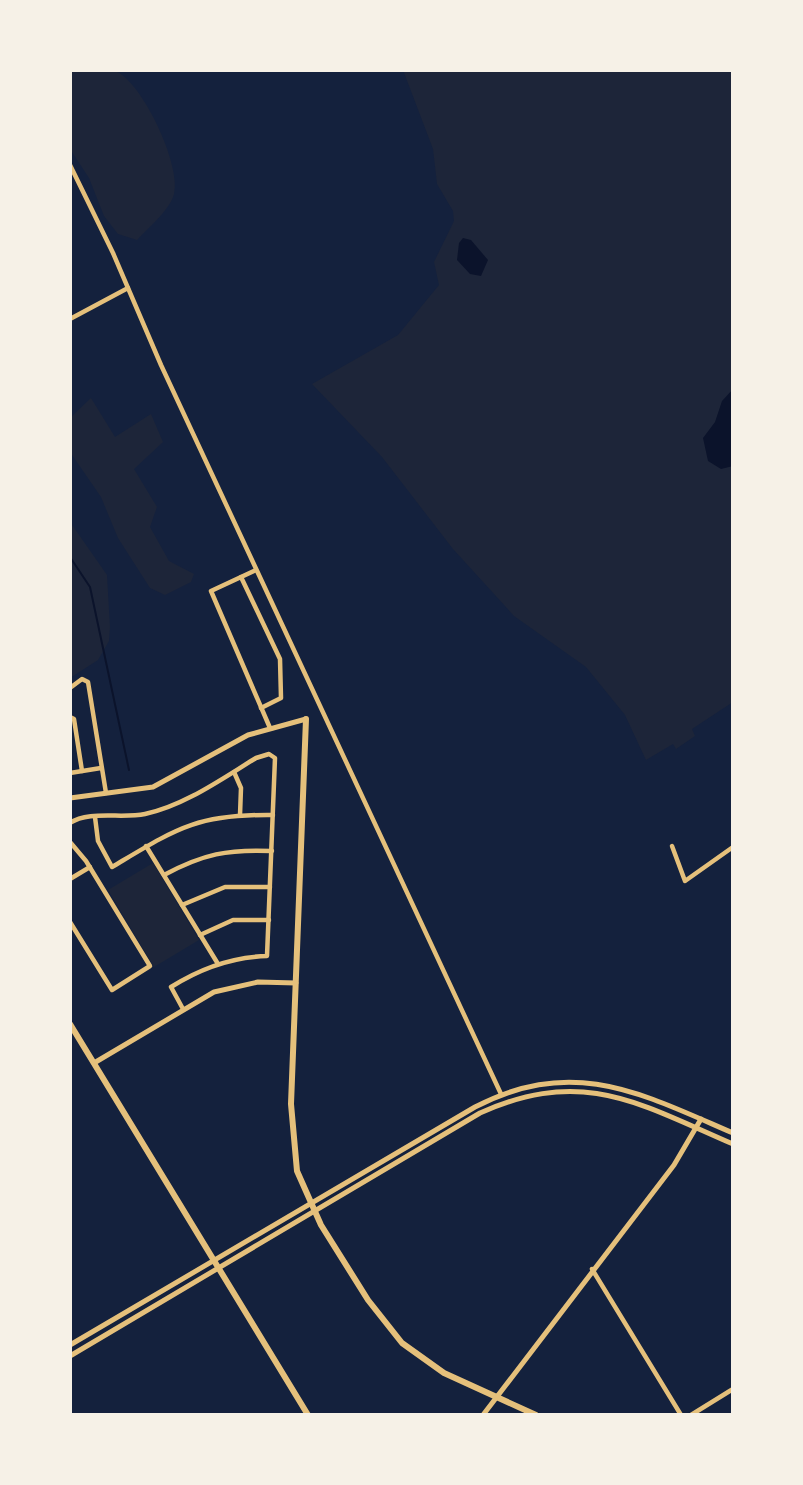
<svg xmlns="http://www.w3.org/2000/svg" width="803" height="1485" viewBox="0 0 803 1485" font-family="'DejaVu Sans',sans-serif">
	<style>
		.green { fill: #1d2539 }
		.water { fill: #0b132b }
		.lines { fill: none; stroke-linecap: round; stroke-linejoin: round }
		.stream { stroke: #0b132b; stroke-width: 2 }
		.minor { stroke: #e5c07b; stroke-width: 4.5 }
		.tertiary { stroke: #e5c07b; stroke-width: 5 }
		.secondary { stroke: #e5c07b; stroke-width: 5 }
		.primary { stroke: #e5c07b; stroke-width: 6 }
	</style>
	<rect width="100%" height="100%" fill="#14213d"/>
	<g class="green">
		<path d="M 70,70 C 83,70 101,67 113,70 C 141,78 182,166 174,194 C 170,210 148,228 137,240 L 118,234 L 104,216 L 89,178 L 70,149 Z"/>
		<polygon points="403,70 733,70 733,702 692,729 695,736 676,749 673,744 646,760 625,715 586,667 514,616 453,549 382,457 312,384 398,335 439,285 434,262 454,221 453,211 437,184 433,149"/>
		<polygon points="91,398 115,437 151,414 163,442 134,469 157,507 150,527 169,561 194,574 191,582 165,595 150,588 118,538 101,497 70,452 70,418"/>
		<polygon points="70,522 107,575 110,627 109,641 98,660 70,678"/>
		<polygon points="153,863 199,940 154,967 108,890"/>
	</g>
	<g class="water">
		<polygon points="463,238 471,240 488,260 481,276 470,274 457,260 459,243"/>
		<polygon points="733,389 733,466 721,469 708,461 703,438 715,422 722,401"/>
	</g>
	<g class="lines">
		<polyline class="stream" points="70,557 90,587 129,770"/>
		<g class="minor">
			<polyline points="70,165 113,253 161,365 501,1094"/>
			<polyline points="70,319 128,288"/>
			<polyline points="256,570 211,591 270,728"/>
			<polyline points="241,577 280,659 281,698 261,708"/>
			<polyline points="70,688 82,679 88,682 106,793"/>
			<polyline points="70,717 74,719 82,771"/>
			<polyline points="234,772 241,788 240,815"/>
			<polyline points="70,773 101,768"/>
			<path d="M 95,817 L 98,841 L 112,867 C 176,829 196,814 273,815"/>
			<path d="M 70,823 C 89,810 122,819 145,814 C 184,806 223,778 256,758 L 269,754 L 275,758 L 267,956 C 232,957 201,968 171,987 L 183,1009"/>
			<polyline points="70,842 86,861 150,966 112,990 70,922"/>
			<polyline points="146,846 218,964"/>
			<polyline points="672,846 685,881 733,847"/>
			<path d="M 164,875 C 203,854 228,849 272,851"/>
			<polyline points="70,879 90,867"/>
			<polyline points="182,905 225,887 270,887"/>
			<polyline points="200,935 233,920 269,920"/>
			<polyline points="592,1269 681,1415"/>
			<polyline points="691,1415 733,1389"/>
		</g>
		<g class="tertiary">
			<polyline points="70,798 153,787 248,735 306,719"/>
			<polyline points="94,1063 214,992 258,982 296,983"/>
			<polyline points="483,1415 674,1165 701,1119"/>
		</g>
		<g class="secondary">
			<path d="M 70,1345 L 475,1107 C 574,1056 640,1093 733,1133"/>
			<path d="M 70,1356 L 480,1113 C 583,1067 638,1103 733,1144"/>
		</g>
		<g class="primary">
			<polyline points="306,719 291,1104 297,1171 321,1225 368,1300 402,1343 444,1373 536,1415"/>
			<polyline points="70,1024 308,1415"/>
		</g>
	</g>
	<rect width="803" height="1485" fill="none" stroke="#f6f1e7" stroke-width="144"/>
</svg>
